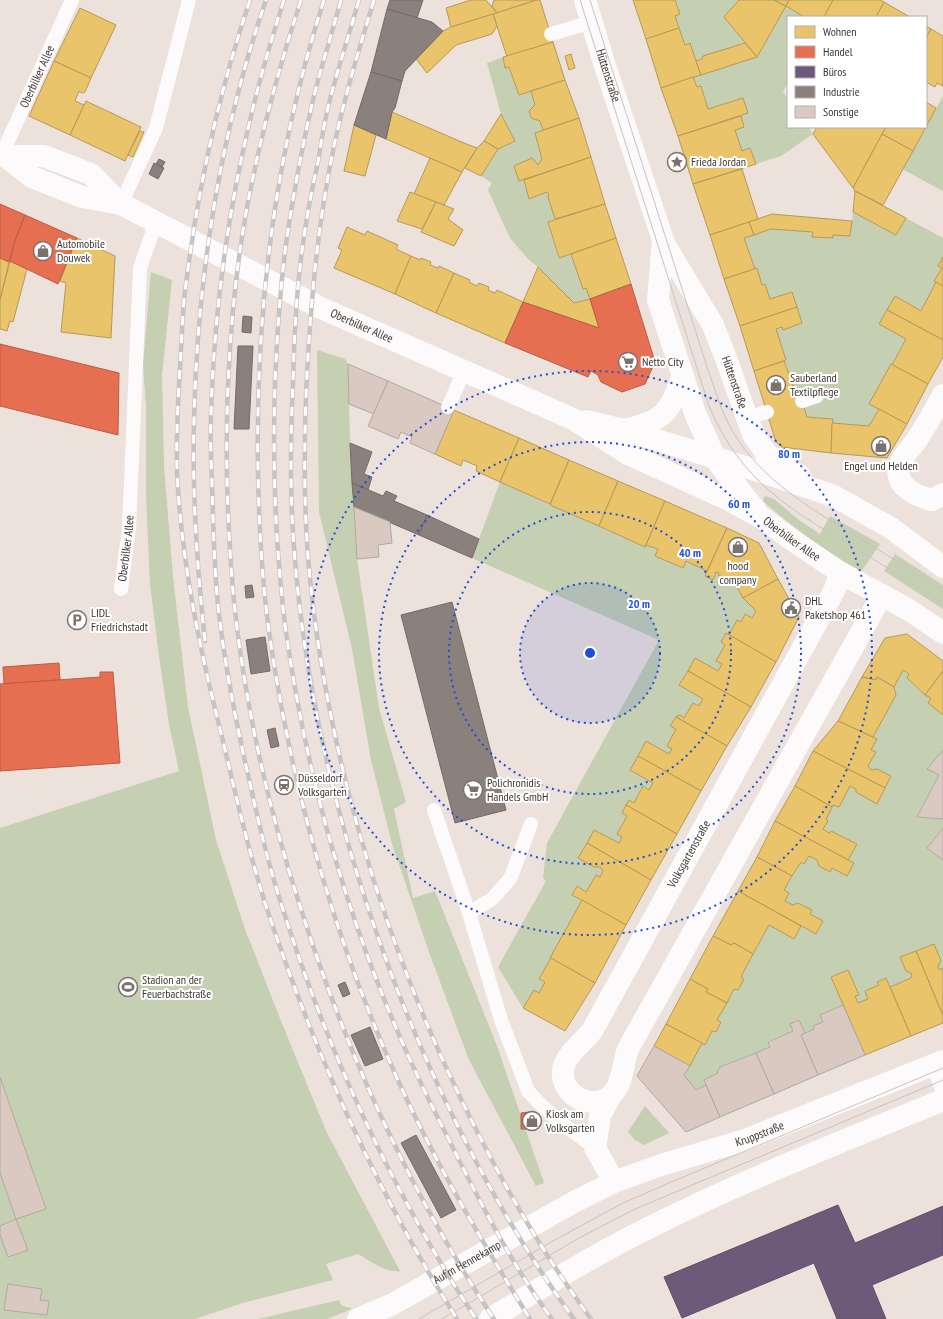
<svg xmlns="http://www.w3.org/2000/svg" width="943" height="1319" viewBox="0 0 943 1319" font-family="'PT Sans Narrow',sans-serif">
	<style>
		.green { fill: #c5cfb2 }
		.homes { fill: #e9c46a; stroke: #b69959 }
		.shops { fill: #e76f51; stroke: #b55e48 }
		.offices { fill: #6d597a; stroke: #5f4e64 }
		.industry { fill: #8a817c; stroke: #746a66 }
		.building { fill: #dac9c0; stroke: #b1a8a3 }
		.lines { fill: none; stroke-linecap: round; stroke-linejoin: round }
		.service { stroke: #fcfafa; stroke-width: 14 }
		.minor { stroke: #fcfafa; stroke-width: 22 }
		.secondary { stroke: #fcfafa; stroke-width: 22 }
		.primary { stroke: #fcfafa; stroke-width: 22 }
		.tram { stroke: #c7c3c2; stroke-width: 1 }
		.rail-casing { stroke: #c7c3c2; stroke-width: 4.5 }
		.rail { stroke: #fff; stroke-width: 3; stroke-dasharray: 9; stroke-linecap: butt }
		.ring { fill: none; stroke: #1d4ed8; stroke-width: 2; stroke-dasharray: 2 4 }
		.labels { text-anchor: middle; stroke-width: 4; stroke-linejoin: round; paint-order: stroke }
		.street-label { font-size: 12px; fill: #3f3632; stroke: #fff }
		.poi-label { font-size: 12px; fill: #3f3632; stroke: #fff; text-anchor: start }
		.centre { fill: #1d4ed8; stroke: #fff; stroke-width: 2 }
		.ring-label { font-size: 12px; text-anchor: middle; font-weight: bold; fill: #1d4ed8; stroke: #fff; stroke-width: 4; stroke-linejoin: round; paint-order: stroke }
	</style>
	<rect width="100%" height="100%" fill="#ece1db"/>
	<g class="green">
		<polygon points="675,0 739,0 724,17 745,43 704,56 702,59 696,61 690,44 685,45 675,16 680,14"/>
		<polygon points="786,6 804,17 788,17 788,82 783,92 788,99 788,127 808,127 813,134 781,156 756,164 750,148 742,151 735,130 744,127 741,116 748,113 743,98 708,109 701,86 697,87 693,77 757,57"/>
		<polygon points="503,57 505,67 509,67 519,95 531,91 535,105 529,111 531,118 540,121 543,130 535,133 542,159 538,165 532,158 514,166 519,181 524,180 530,199 547,192 549,194 548,197 555,219 548,222 558,258 571,254 583,289 586,288 590,299 574,303 538,267 529,260 510,238 488,190 492,183 481,176 498,149 515,141 501,114 487,63"/>
		<polygon points="943,96 943,191 902,169"/>
		<polygon points="853,212 896,235 906,218 943,238 943,257 938,266 942,268 934,281 936,282 921,311 895,296 879,324 906,339 892,365 879,409 869,426 832,423 833,419 807,417 797,388 794,388 784,361 786,360 776,329 782,327 783,329 802,323 792,292 770,299 765,285 762,285 757,269 755,269 744,238 771,229 813,232 813,237 833,238 833,235 850,236"/>
		<path d="M 151,272 L 172,280 L 162,375 L 164,466 L 173,577 L 188,707 L 216,840 L 245,929 L 281,1021 L 327,1133 L 400,1271 C 385,1273 371,1261 358,1254 L 326,1264 L 333,1280 L 246,1302 L 195,1319 L 0,1319 L 0,828 L 179,771 L 169,724 L 159,656 L 150,584 L 146,495 L 146,407 L 143,365 Z"/>
		<polygon points="317,350 345,359 348,364 350,443 357,559 379,708 406,802 394,809 413,898 435,891 497,1046 544,1183 536,1186 469,1060 429,952 392,844 371,760 352,649 319,512"/>
		<polygon points="500,482 645,547 646,545 658,549 655,556 682,568 686,561 707,571 713,579 716,572 719,573 718,576 738,583 737,587 743,598 756,611 752,618 745,614 741,622 737,620 729,635 726,633 721,642 725,645 716,661 722,664 718,671 695,659 679,685 703,699 699,706 693,703 684,718 680,715 676,717 670,726 676,729 667,745 672,749 669,754 646,741 630,770 653,783 649,790 634,803 629,800 622,813 627,816 617,834 622,837 619,843 594,830 579,858 594,867 600,867 603,871 600,877 596,875 586,892 577,886 572,895 582,900 540,979 545,982 539,993 534,990 523,1008 498,967 546,881 543,878 547,843 659,640 472,558"/>
		<path d="M 765,496 L 774,499 L 799,520 L 820,534 L 830,516 L 880,544 L 861,572 C 826,552 794,528 764,502 L 763,500 Z"/>
		<polygon points="895,554 943,585 943,609 884,571"/>
		<path d="M 903,670 C 914,678 919,691 931,698 L 928,703 L 943,715 L 943,750 L 928,769 L 939,775 L 917,817 L 943,819 L 943,828 L 927,848 L 943,860 L 943,968 L 939,970 L 938,966 L 941,961 L 934,944 L 900,957 L 906,971 L 912,974 L 911,978 L 890,987 L 886,978 L 877,981 L 879,985 L 865,991 L 868,999 L 858,1003 L 855,996 L 858,995 L 848,970 L 831,977 L 843,1005 L 821,1015 L 823,1022 L 813,1026 L 814,1029 L 805,1033 L 799,1020 L 790,1024 L 793,1031 L 768,1041 L 770,1047 L 720,1067 L 718,1071 L 718,1073 L 704,1080 L 706,1085 L 696,1090 L 684,1075 L 702,1043 L 705,1044 L 712,1031 L 716,1032 L 721,1023 L 717,1020 L 734,989 L 738,990 L 744,979 L 741,977 L 769,925 L 794,939 L 801,926 L 817,934 L 823,921 L 810,914 L 811,910 L 798,903 L 793,905 L 785,901 L 784,890 L 801,862 L 804,864 L 809,856 L 817,860 L 819,866 L 829,872 L 832,868 L 847,876 L 854,863 L 848,860 L 857,844 L 831,831 L 829,833 L 823,829 L 827,821 L 826,820 L 833,805 L 839,807 L 850,786 L 856,789 L 856,792 L 877,804 L 891,777 L 877,769 L 871,770 L 868,766 L 876,752 L 871,750 L 877,739 L 873,737 L 896,695 L 894,687 Z"/>
		<polygon points="645,1106 669,1133 644,1145 635,1140 628,1132"/>
		<polygon points="339,1300 342,1306 352,1308 347,1311 327,1319 258,1319"/>
	</g>
	<g class="homes">
		<polygon points="471,0 486,0 497,13 451,27 446,8"/>
		<polygon points="494,0 537,0 497,13 492,6"/>
		<polygon points="537,0 540,0 553,42 507,57 493,14"/>
		<polygon points="633,0 675,0 680,14 675,16 679,28 646,39"/>
		<polygon points="739,0 774,0 786,6 757,57 724,17"/>
		<polygon points="774,0 789,0 786,6"/>
		<polygon points="789,0 833,0 824,17 804,17 786,6"/>
		<polygon points="833,0 880,0 884,2 876,17 824,17"/>
		<polygon points="884,2 889,5 910,17 876,17"/>
		<polygon points="80,8 116,25 91,78 54,61"/>
		<polygon points="493,14 497,26 492,34 456,45 427,73 416,59 443,31 451,27"/>
		<polygon points="926,26 931,29 926,38"/>
		<polygon points="679,28 685,45 690,43 701,75 661,88 646,39"/>
		<polygon points="931,29 943,36 943,86 937,83 935,87 926,82 926,38"/>
		<polygon points="553,42 565,80 519,95 509,67 505,68 503,57"/>
		<polygon points="745,43 757,57 701,75 696,61 702,59 703,56"/>
		<polygon points="571,54 575,68 569,70 565,56"/>
		<polygon points="54,61 91,78 85,92 82,93 79,91 75,101 84,105 70,135 29,116"/>
		<polygon points="693,77 697,87 701,86 708,109 743,98 748,113 678,136 661,88"/>
		<polygon points="565,80 579,118 543,130 540,121 531,118 529,111 535,105 531,91"/>
		<polygon points="86,101 141,127 125,161 70,135"/>
		<polygon points="926,102 936,108 926,127"/>
		<polygon points="392,112 464,143 477,148 462,172 386,139"/>
		<polygon points="501,114 515,141 498,149 484,141"/>
		<polygon points="741,116 744,127 735,130 742,151 750,148 756,164 693,184 678,136"/>
		<polygon points="579,118 591,157 519,181 514,166 532,158 538,165 542,159 535,133"/>
		<polygon points="354,125 376,135 365,176 344,171"/>
		<polygon points="817,127 886,127 853,188 813,134"/>
		<polygon points="886,127 926,127 913,151 882,134"/>
		<polygon points="140,131 144,132 133,157 128,155"/>
		<polygon points="882,134 913,151 883,205 855,191 853,188"/>
		<polygon points="484,141 498,149 481,176 465,168 477,148"/>
		<polygon points="591,157 605,204 555,219 548,197 549,194 547,192 529,199 524,180"/>
		<polygon points="430,158 462,172 444,205 414,194"/>
		<polygon points="742,169 758,219 710,235 693,184"/>
		<polygon points="855,191 906,218 896,235 853,212"/>
		<polygon points="410,192 436,202 422,229 397,221"/>
		<polygon points="436,202 454,209 448,219 463,230 454,246 421,232"/>
		<polygon points="605,204 616,238 559,258 548,222"/>
		<polygon points="772,214 852,221 850,236 833,235 833,238 812,237 813,232 771,229 754,235 749,222"/>
		<polygon points="749,222 754,235 744,238 755,269 724,279 710,235"/>
		<polygon points="347,227 365,235 367,231 398,245 396,249 411,256 395,294 334,268 342,250 338,248"/>
		<polygon points="77,238 115,256 111,338 61,332 66,283 60,281"/>
		<polygon points="616,238 631,284 590,299 586,288 583,289 571,254"/>
		<polygon points="411,256 420,260 421,258 431,262 430,265 438,268 439,266 454,273 436,313 395,294"/>
		<polygon points="943,257 943,286 934,281 942,268 938,266"/>
		<polygon points="0,258 9,262 0,300"/>
		<polygon points="10,261 27,269 13,322 10,321 7,331 0,329 0,300"/>
		<polygon points="538,267 574,303 590,299 599,328 523,302"/>
		<polygon points="757,268 762,285 765,284 770,299 792,292 797,307 740,326 724,279"/>
		<polygon points="454,273 470,280 469,282 477,286 479,283 489,287 488,290 495,293 497,290 523,302 505,343 436,313"/>
		<polygon points="936,282 943,286 943,340 887,310 895,296 921,311"/>
		<polygon points="797,307 802,323 783,330 782,327 776,329 786,360 754,371 740,326"/>
		<polygon points="887,310 943,340 943,357 928,384 892,365 906,339 879,324"/>
		<polygon points="784,361 794,388 797,387 807,417 833,419 831,453 782,447 776,442 754,371"/>
		<polygon points="891,364 928,384 907,424 869,404"/>
		<polygon points="879,409 907,424 887,458 831,453 832,423 869,426"/>
		<polygon points="454,410 519,438 500,482 476,471 477,466 463,460 461,466 435,454"/>
		<polygon points="519,438 569,460 550,504 500,482"/>
		<polygon points="569,460 618,481 599,526 550,505"/>
		<polygon points="618,481 665,501 645,547 599,526"/>
		<polygon points="665,501 727,528 707,571 686,561 683,568 655,556 658,549 646,545"/>
		<polygon points="727,528 759,543 778,579 743,598 737,587 738,583 718,575 719,573 716,572 713,580 705,576"/>
		<polygon points="778,579 799,617 776,662 729,635 737,620 741,622 745,614 752,618 756,611 743,598"/>
		<polygon points="726,633 776,662 751,707 688,671 695,658 718,671 722,664 716,661 725,645 721,642"/>
		<polygon points="907,634 943,661 943,671 925,695 907,678 909,674 903,670 894,687 877,677 876,680 862,677 885,638"/>
		<polygon points="688,671 751,707 727,746 676,717 680,715 684,718 693,703 699,706 703,699 679,685"/>
		<polygon points="943,671 943,715 928,703 931,698 925,695"/>
		<polygon points="862,677 876,680 877,677 894,687 896,695 873,737 838,721"/>
		<polygon points="676,717 727,746 701,791 638,756 646,741 669,754 672,749 667,746 676,729 670,726"/>
		<polygon points="838,721 877,739 871,750 876,752 868,766 871,770 877,769 891,776 885,788 813,751"/>
		<polygon points="813,751 885,788 877,804 856,792 856,789 850,786 839,807 833,805 832,807 795,786"/>
		<polygon points="638,756 701,791 677,834 626,805 629,800 634,803 643,786 649,790 653,783 630,770"/>
		<polygon points="795,786 832,807 826,820 828,821 823,829 829,833 831,831 857,844 848,860 775,821"/>
		<polygon points="626,805 677,834 651,880 587,843 594,830 619,843 622,837 617,834 627,816 622,813"/>
		<polygon points="775,821 854,863 847,876 832,868 830,872 819,866 817,860 809,856 804,864 801,862 792,876 757,857"/>
		<polygon points="587,843 651,880 626,925 572,895 577,886 586,892 596,875 600,877 603,871 600,867 594,867 578,858"/>
		<polygon points="757,857 792,876 784,890 789,893 785,901 793,905 798,903 812,910 810,914 823,921 816,934 738,891"/>
		<polygon points="738,891 801,926 794,939 769,925 753,954 734,943 731,945 713,936"/>
		<polygon points="582,900 626,925 595,983 550,958"/>
		<polygon points="713,936 731,945 734,943 753,954 741,977 744,979 738,990 734,989 727,1003 706,992 708,989 690,979"/>
		<polygon points="934,944 941,961 938,966 939,970 943,968 943,1016 916,951"/>
		<polygon points="916,951 943,1016 943,1023 911,1036 890,987 911,978 912,974 906,971 900,957"/>
		<polygon points="551,958 595,983 565,1031 523,1008 534,990 539,993 545,982 539,979"/>
		<polygon points="848,970 859,995 855,996 858,1003 868,999 865,991 879,985 877,982 886,978 911,1036 865,1055 831,977"/>
		<polygon points="690,979 708,989 706,992 727,1003 717,1020 721,1022 716,1032 712,1031 705,1045 666,1024"/>
		<polygon points="666,1024 702,1043 690,1066 654,1046"/>
	</g>
	<g class="shops">
		<polygon points="0,204 25,215 15,241 9,262 0,258"/>
		<polygon points="25,215 77,238 58,284 10,261 15,241"/>
		<polygon points="631,284 655,362 645,384 622,392 601,382 598,375 591,371 588,377 505,343 523,302 599,328 590,299"/>
		<polygon points="0,344 119,373 118,435 0,406"/>
		<polygon points="59,663 60,680 4,684 3,667"/>
		<polygon points="100,672 113,672 120,763 0,771 0,684 100,677"/>
		<polygon points="530,1112 535,1117 535,1124 531,1129 521,1129 521,1113"/>
	</g>
	<polygon class="offices" points="838,1205 855,1243 943,1206 943,1255 872,1285 886,1319 837,1319 814,1263 682,1318 664,1277"/>
	<g class="industry">
		<polygon points="390,0 423,0 417,18 387,9"/>
		<polygon points="387,9 432,22 443,31 405,71 402,81 371,72"/>
		<polygon points="371,72 402,81 395,108 392,112 386,139 354,125"/>
		<polygon points="159,159 165,162 162,167 156,164"/>
		<polygon points="154,163 164,168 158,179 149,174"/>
		<polygon points="243,316 252,317 251,333 242,332"/>
		<polygon points="238,346 253,346 249,429 234,429"/>
		<polygon points="350,443 372,452 364,474 372,477 368,490 352,483"/>
		<polygon points="352,483 383,496 386,491 397,496 394,501 427,515 419,535 354,507"/>
		<polygon points="427,515 479,539 472,558 419,535"/>
		<polygon points="252,585 254,597 246,598 245,586"/>
		<polygon points="452,602 506,810 455,823 401,615"/>
		<polygon points="265,637 270,671 251,674 246,640"/>
		<polygon points="275,728 279,746 271,748 267,730"/>
		<polygon points="345,982 350,994 343,997 338,985"/>
		<polygon points="370,1027 383,1059 365,1066 351,1035"/>
		<polygon points="416,1135 456,1210 441,1218 401,1143"/>
	</g>
	<g class="building">
		<polygon points="348,364 388,381 374,414 349,404"/>
		<polygon points="388,381 454,410 435,454 410,443 412,437 401,432 398,439 368,426"/>
		<polygon points="354,507 390,522 392,543 378,545 379,557 357,559"/>
		<polygon points="943,750 943,819 917,817 939,775 927,769"/>
		<polygon points="943,828 943,860 927,848"/>
		<polygon points="843,1005 865,1055 818,1075 801,1035 814,1029 813,1026 823,1022 820,1015"/>
		<polygon points="799,1020 805,1033 801,1035 818,1075 774,1094 756,1053 770,1047 768,1042 793,1031 790,1024"/>
		<polygon points="654,1046 690,1066 684,1075 696,1090 706,1085 720,1117 686,1132 637,1076"/>
		<polygon points="756,1053 774,1094 720,1117 704,1080 718,1073 717,1072 720,1067"/>
		<polygon points="0,1077 46,1209 16,1219 0,1173"/>
		<polygon points="16,1219 28,1250 8,1257 0,1235 0,1226"/>
		<polygon points="8,1284 42,1289 40,1300 49,1301 47,1315 4,1310"/>
	</g>
	<g class="lines">
		<g class="service">
			<polyline points="551,34 592,22"/>
			<path id="s1" d="M 2,154 L 72,0"/>
			<polyline points="121,204 156,128 189,0"/>
			<polyline points="802,401 817,396"/>
			<polyline points="448,407 464,371"/>
			<polyline points="747,418 767,412"/>
			<path id="s2" d="M 121,589 L 129,528 L 140,268 L 156,222"/>
			<polyline points="434,810 469,913 501,1020 528,1091 542,1106 564,1125 595,1148"/>
			<polyline points="469,913 492,899 510,879 531,824"/>
			<polyline points="932,1065 943,1091"/>
		</g>
		<g class="minor">
			<path d="M 943,395 C 935,410 927,424 918,438 C 914,445 907,451 903,458 C 888,482 912,495 932,500 L 943,494"/>
			<path d="M 841,573 L 834,591 L 592,1031 C 582,1043 565,1055 563,1070 C 560,1097 597,1114 614,1092 C 623,1081 623,1062 628,1049 L 882,595"/>
			<polyline points="610,1097 600,1116 595,1148 614,1182"/>
		</g>
		<g class="secondary">
			<path id="s3" d="M 585,0 L 605,66 L 663,240 L 658,300 L 695,413 L 715,458 L 743,495 L 755,509"/>
			<path id="s4" d="M 0,154 L 5,156 L 32,177 L 82,197 L 121,204 L 321,308 L 573,419 L 628,454 L 729,500 L 764,519 L 792,540 L 841,573 L 909,610 L 943,633"/>
			<polyline points="5,156 44,156 91,174 119,203"/>
			<path id="s5" d="M 663,242 L 713,325 L 727,361 L 747,418 L 754,436 L 767,454 L 778,463 L 800,476"/>
			<polyline points="586,421 624,430 765,473 834,496 891,528 943,567"/>
			<path d="M 624,430 C 666,419 668,415 683,375"/>
		</g>
		<g class="primary">
			<path id="s6" d="M 358,1319 L 391,1305 L 574,1202 L 614,1182 L 661,1165 L 745,1140 L 943,1061"/>
			<path d="M 490,1319 C 534,1292 579,1264 625,1240 C 728,1186 836,1144 943,1100"/>
		</g>
		<g class="tram">
			<path d="M 580,0 L 709,406 C 742,484 792,510 861,552 C 889,568 916,586 943,604"/>
			<path d="M 590,0 L 707,367 C 715,389 721,412 733,432 C 761,479 808,507 854,535 C 884,553 914,571 943,592"/>
			<polyline points="419,1319 553,1241 623,1203 669,1183 943,1068"/>
			<polyline points="442,1319 579,1238 635,1209 943,1080"/>
		</g>
		<g class="rail-casing">
			<g id="rail">
				<path d="M 250,0 C 219,92 198,188 186,284 C 182,311 182,339 180,367 C 178,401 176,436 177,471 C 181,561 200,650 222,737 C 237,800 251,863 272,924 C 319,1062 379,1196 457,1319"/>
				<path d="M 284,0 C 240,134 215,273 211,415 C 210,438 211,461 212,484 C 213,521 214,558 217,595 C 223,657 235,718 249,779 C 258,820 267,860 280,900 C 326,1048 391,1190 476,1319"/>
				<path d="M 301,0 C 268,101 242,205 233,311 C 224,407 225,506 234,602 C 245,705 268,807 300,906 C 346,1052 409,1191 494,1319"/>
				<path d="M 324,0 C 275,152 255,312 258,472 C 259,527 262,583 270,638 C 292,789 334,937 396,1076 C 434,1161 481,1240 530,1319"/>
				<path d="M 341,0 C 332,33 321,67 313,100 C 302,147 293,196 286,244 C 280,289 277,336 275,382 C 273,447 274,511 280,576 C 282,595 283,613 286,632 C 311,807 364,975 445,1132 C 477,1196 509,1261 552,1319"/>
				<path d="M 359,0 C 349,35 337,71 328,107 C 324,125 321,143 318,162 C 311,193 305,226 301,258 C 296,299 294,341 293,383 C 291,427 290,471 292,515 C 300,679 338,835 397,989 C 442,1104 501,1219 574,1319"/>
				<path d="M 374,0 C 355,62 336,125 326,189 C 314,258 309,327 306,397 C 304,450 304,504 308,557 C 324,743 379,929 460,1097 C 497,1174 540,1250 591,1319"/>
				<path d="M 205,641 C 197,567 192,494 194,420 C 197,279 220,133 266,0"/>
			</g>
		</g>
		<use href="#rail" class="rail"/>
	</g>
	<circle cx="590" cy="653" r="70" fill="#1d4ed8" fill-opacity=".12"/>
	<g class="ring">
		<circle cx="590" cy="653" r="70"/>
		<circle cx="590" cy="653" r="141"/>
		<circle cx="590" cy="653" r="211"/>
		<circle cx="590" cy="653" r="282"/>
	</g>
	<defs>
		<g id="sight-ring" transform="scale(1)"><circle r="9.5" fill="#fff" stroke="#7c726d" stroke-width="1.5"/><path d="M0-6L1.8-2.2L6-1.7L2.9 1.2L3.7 5.4L0 3.3L-3.7 5.4L-2.9 1.2L-6-1.7L-1.8-2.2Z" fill="#7c726d"/></g>
		<g id="shop-ring" transform="scale(1)"><circle r="9.5" fill="#fff" stroke="#7c726d" stroke-width="1.5"/><path d="M-5-2.5h2.3a2.7 3.5 0 0 1 5.4 0H5L5.5 6h-11ZM-1.5-2.5h3a1.5 2.3 0 0 0-3 0Z" fill="#7c726d"/></g>
		<g id="supermarket-ring" transform="scale(1)"><circle r="9.5" fill="#fff" stroke="#7c726d" stroke-width="1.5"/><path d="M-6-5.5h2.5l.6 2H6L4.5 2H-2.5L-4.4-4H-6ZM-1.5 3.2a1.3 1.3 0 1 0 .1 0ZM3 3.2a1.3 1.3 0 1 0 .1 0Z" fill="#7c726d"/></g>
		<g id="civic-ring" transform="scale(1)"><circle r="9.5" fill="#fff" stroke="#7c726d" stroke-width="1.5"/><path d="M-.6-6.5H3V-4.5H.6V-3L4-1V1h2V6H-6V1h2V-1L-.6-3ZM-1.2 2.5V6h2.4V2.5Z" fill="#7c726d"/></g>
		<g id="parking-ring" transform="scale(1)"><circle r="9.5" fill="#fff" stroke="#7c726d" stroke-width="1.5"/><path d="M-3.5-5.5H1a3.5 3.5 0 0 1 0 7H-1V5.5H-3.5ZM-1-3.4V-.6H.8a1.4 1.4 0 0 0 0-2.8Z" fill="#7c726d"/></g>
		<g id="station-ring" transform="scale(1)"><circle r="9.5" fill="#fff" stroke="#7c726d" stroke-width="1.5"/><path d="M-3-6H3Q5-6 5-4V2Q5 4 3 4L4.5 6H3L1.5 4h-3L-3 6H-4.5L-3 4Q-5 4-5 2V-4Q-5-6-3-6ZM-3.5-4v3h7v-3ZM-3.5 1v1.5H-2V1ZM2 1v1.5H3.5V1Z" fill="#7c726d"/></g>
		<g id="stadium-ring" transform="scale(1)"><circle r="9.5" fill="#fff" stroke="#7c726d" stroke-width="1.5"/><path d="M0-5a6.5 5 0 1 0 0 10a6.5 5 0 1 0 0-10ZM-3.5-1.8h7v3.6h-7Z" fill="#7c726d"/></g>
	</defs>
	<g fill-rule="evenodd">
		<use href="#sight-ring" x="677" y="162"/>
		<use href="#shop-ring" x="43" y="251"/>
		<use href="#supermarket-ring" x="628" y="362"/>
		<use href="#shop-ring" x="776" y="385"/>
		<use href="#shop-ring" x="881" y="446"/>
		<use href="#shop-ring" x="738" y="547"/>
		<use href="#civic-ring" x="791" y="608"/>
		<use href="#parking-ring" x="77" y="620"/>
		<use href="#station-ring" x="284" y="785"/>
		<use href="#supermarket-ring" x="473" y="790"/>
		<use href="#stadium-ring" x="128" y="987"/>
		<use href="#shop-ring" x="532" y="1121"/>
	</g>
	<g class="labels">
		<g class="street-label">
			<text dy="4" stroke="none"><textPath href="#s3" startOffset="79">Hüttenstraße</textPath></text>
			<text dy="4" stroke="none"><textPath href="#s1" startOffset="85">Oberbilker Allee</textPath></text>
			<text dy="4" stroke="none"><textPath href="#s4" startOffset="403">Oberbilker Allee</textPath></text>
			<text dy="4" stroke="none"><textPath href="#s5" startOffset="158">Hüttenstraße</textPath></text>
			<text dy="4" stroke="none"><textPath href="#s4" startOffset="884">Oberbilker Allee</textPath></text>
			<text dy="4" stroke="none"><textPath href="#s2" startOffset="41">Oberbilker Allee</textPath></text>
			<text transform="translate(689 854) rotate(-61)" y="4">Volksgartenstraße</text>
			<text dy="4" stroke="none"><textPath href="#s6" startOffset="444">Kruppstraße</textPath></text>
			<text dy="4" stroke="none"><textPath href="#s6" startOffset="123">Auf'm Hennekamp</textPath></text>
		</g>
		<g class="poi-label">
			<text x="691" y="166">Frieda Jordan</text>
			<text x="57" y="248">Automobile<tspan x="57" dy="14">Douwek</tspan></text>
			<text x="642" y="366">Netto City</text>
			<text x="790" y="382">Sauberland<tspan x="790" dy="14">Textilpflege</tspan></text>
			<text x="881" y="470" text-anchor="middle">Engel und Helden</text>
			<text x="738" y="570" text-anchor="middle">hood<tspan x="738" dy="14">company</tspan></text>
			<text x="805" y="605">DHL<tspan x="805" dy="14">Paketshop 461</tspan></text>
			<text x="91" y="617">LIDL<tspan x="91" dy="14">Friedrichstadt</tspan></text>
			<text x="298" y="782">Düsseldorf<tspan x="298" dy="14">Volksgarten</tspan></text>
			<text x="487" y="787">Polichronidis<tspan x="487" dy="14">Handels GmbH</tspan></text>
			<text x="142" y="984">Stadion an der<tspan x="142" dy="14">Feuerbachstraße</tspan></text>
			<text x="546" y="1118">Kiosk am<tspan x="546" dy="14">Volksgarten</tspan></text>
		</g>
	</g>
	<circle cx="590" cy="653" r="6" class="centre"/>
	<g class="ring-label">
		<text x="789" y="458">80 m</text>
		<text x="739" y="508">60 m</text>
		<text x="690" y="557">40 m</text>
		<text x="639" y="608">20 m</text>
	</g>
	<rect x="787" y="16" width="140" height="112" fill="#ffffff" stroke="#b2afad"/>
	<rect x="795" y="26" width="20" height="12" fill="#e9c46a" stroke="#b2afad"/>
	<text x="823" y="36" font-size="12" fill="#3f3632">Wohnen</text>
	<rect x="795" y="46" width="20" height="12" fill="#e76f51" stroke="#b2afad"/>
	<text x="823" y="56" font-size="12" fill="#3f3632">Handel</text>
	<rect x="795" y="66" width="20" height="12" fill="#6d597a" stroke="#b2afad"/>
	<text x="823" y="76" font-size="12" fill="#3f3632">Büros</text>
	<rect x="795" y="86" width="20" height="12" fill="#8a817c" stroke="#b2afad"/>
	<text x="823" y="96" font-size="12" fill="#3f3632">Industrie</text>
	<rect x="795" y="106" width="20" height="12" fill="#dac9c0" stroke="#b2afad"/>
	<text x="823" y="116" font-size="12" fill="#3f3632">Sonstige</text>
</svg>
